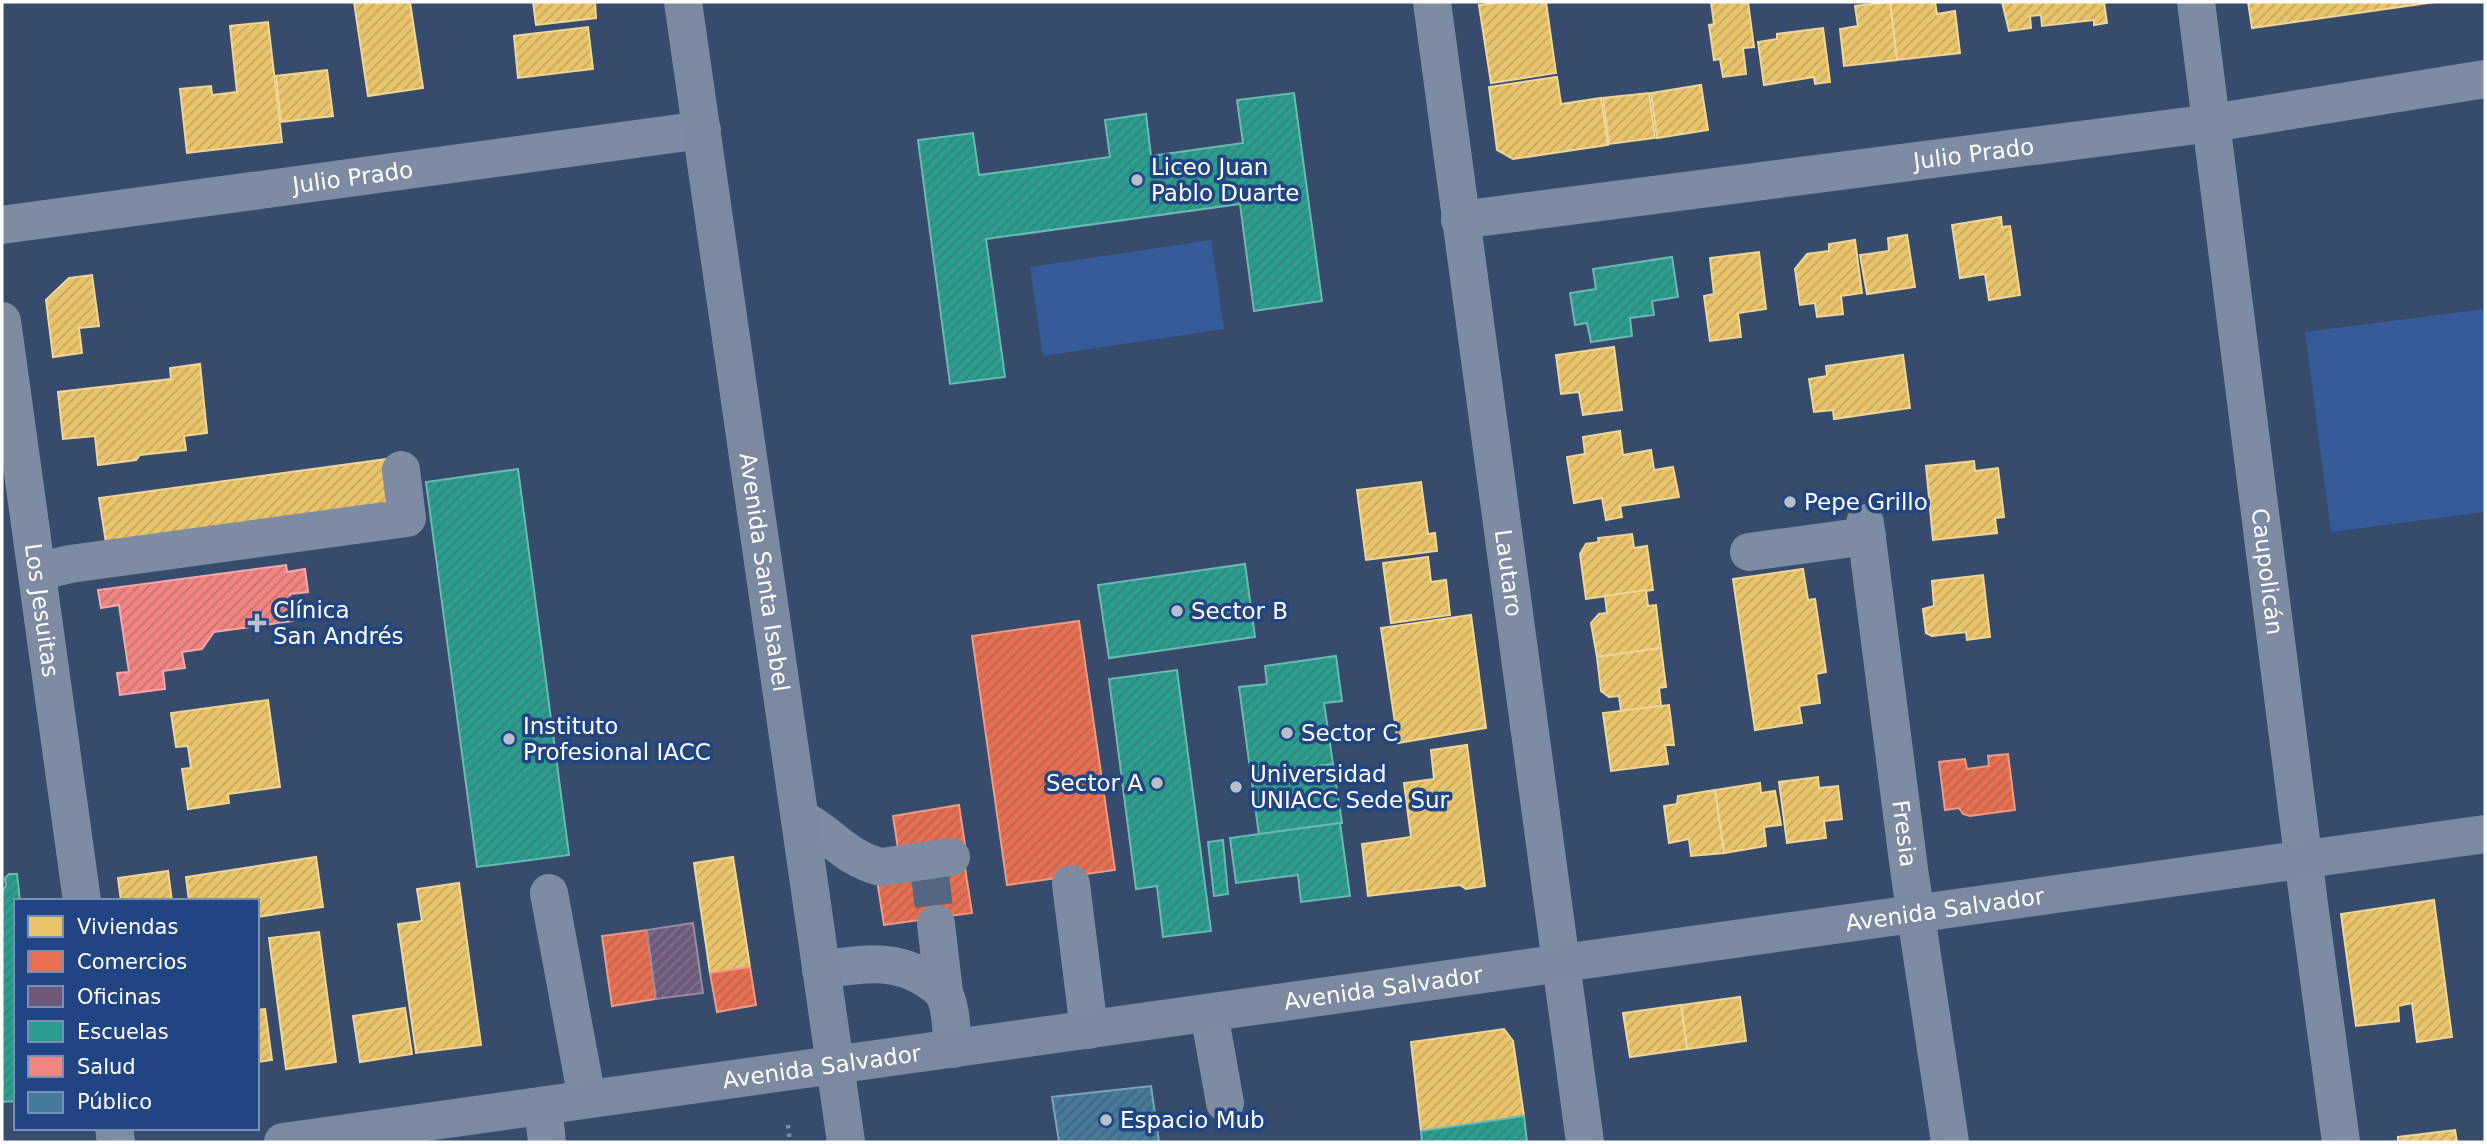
<svg xmlns="http://www.w3.org/2000/svg" width="2487" height="1144" viewBox="0 0 2487 1144" font-family="'DejaVu Sans',sans-serif">
	<style>
		.garden { fill: #355b99 }
		.homes { fill: url(#homes-hatch); stroke: #f0d697; stroke-width: 2 }
		.shops { fill: url(#shops-hatch); stroke: #ee9a85; stroke-width: 2 }
		.offices { fill: url(#offices-hatch); stroke: #998ba2; stroke-width: 2 }
		.schools { fill: url(#schools-hatch); stroke: #6abab1; stroke-width: 2 }
		.health { fill: url(#health-hatch); stroke: #f6a9a8; stroke-width: 2 }
		.public { fill: url(#public-hatch); stroke: #7da3ba; stroke-width: 2 }
		.lines { fill: none; stroke-linecap: round; stroke-linejoin: round }
		.minor-tunnel { stroke: #556682; stroke-width: 38; stroke-dasharray: 38 19; stroke-linecap: butt }
		.path { stroke: #7d8ca2; stroke-width: 4.5; stroke-dasharray: 3.5 5; stroke-linecap: butt }
		.minor { stroke: #7d8ca2; stroke-width: 38 }
		.major { stroke: #7b8aa0; stroke-width: 38 }
		.poi-dot { fill: #b9c0cc; stroke: #214582; stroke-width: 2.5 }
		.labels { text-anchor: middle; stroke-width: 7; stroke-linejoin: round; paint-order: stroke }
		.street-label { font-size: 23px; fill: #fff; stroke: #214582 }
		.poi-label { font-size: 23px; fill: #fff; stroke: #214582; text-anchor: start }
	</style>
	<defs>
		<pattern id="homes-hatch" width="6" height="6" patternUnits="userSpaceOnUse" patternTransform="scale(1.75)"><rect width="6" height="6" fill="#e9c46a"/><path d="M-1 1l2-2M0 6l6-6M5 7l2-2" fill="none" stroke="#c2a662"/></pattern>
		<pattern id="shops-hatch" width="6" height="6" patternUnits="userSpaceOnUse" patternTransform="scale(1.75)"><rect width="6" height="6" fill="#e76f51"/><path d="M-1 1l2-2M0 6l6-6M5 7l2-2" fill="none" stroke="#b86450"/></pattern>
		<pattern id="offices-hatch" width="6" height="6" patternUnits="userSpaceOnUse" patternTransform="scale(1.75)"><rect width="6" height="6" fill="#6d597a"/><path d="M-1 1l2-2M0 6l6-6M5 7l2-2" fill="none" stroke="#83728e"/></pattern>
		<pattern id="schools-hatch" width="6" height="6" patternUnits="userSpaceOnUse" patternTransform="scale(1.75)"><rect width="6" height="6" fill="#2a9d8f"/><path d="M-1 1l2-2M0 6l6-6M5 7l2-2" fill="none" stroke="#368178"/></pattern>
		<pattern id="health-hatch" width="6" height="6" patternUnits="userSpaceOnUse" patternTransform="scale(1.75)"><rect width="6" height="6" fill="#f28482"/><path d="M-1 1l2-2M0 6l6-6M5 7l2-2" fill="none" stroke="#c07372"/></pattern>
		<pattern id="public-hatch" width="6" height="6" patternUnits="userSpaceOnUse" patternTransform="scale(1.75)"><rect width="6" height="6" fill="#457b9d"/><path d="M-1 1l2-2M0 6l6-6M5 7l2-2" fill="none" stroke="#486474"/></pattern>
	</defs>
	<rect width="100%" height="100%" fill="#374b6c"/>
	<g class="garden">
		<polygon points="1211,240 1224,329 1043,356 1030,267"/>
		<polygon points="2485,309 2485,512 2331,532 2305,332"/>
	</g>
	<g class="homes">
		<polygon points="354,2 410,2 423,88 368,96"/>
		<polygon points="533,2 595,2 596,18 536,25"/>
		<polygon points="1504,2 1546,2 1556,73 1491,83 1479,5"/>
		<polygon points="1711,2 1748,2 1754,47 1743,48 1746,74 1723,77 1720,59 1714,60 1709,25 1714,24"/>
		<polygon points="1890,2 1935,2 1937,14 1955,11 1960,53 1897,60"/>
		<polygon points="1890,2 1897,60 1844,66 1840,29 1858,26 1855,6"/>
		<polygon points="2002,2 2104,2 2107,23 2094,25 2094,20 2042,26 2041,15 2030,16 2031,28 2009,31"/>
		<polygon points="2248,2 2435,2 2252,28"/>
		<polygon points="268,22 282,142 187,153 180,89 211,86 212,95 237,92 230,26"/>
		<polygon points="588,27 593,69 518,78 514,36"/>
		<polygon points="1823,28 1830,82 1815,84 1814,77 1764,85 1758,42 1777,39 1777,34"/>
		<polygon points="327,70 333,116 281,122 276,76"/>
		<polygon points="1557,77 1561,104 1601,98 1608,145 1513,159 1497,150 1489,87"/>
		<polygon points="1701,85 1708,130 1657,138 1651,93"/>
		<polygon points="1649,93 1655,138 1609,144 1603,98"/>
		<polygon points="2001,217 2002,227 2010,226 2020,295 1989,300 1985,274 1960,278 1952,225"/>
		<polygon points="1907,235 1915,287 1867,294 1860,255 1889,251 1888,238"/>
		<polygon points="1855,240 1862,293 1841,296 1843,314 1817,317 1815,303 1800,305 1795,269 1807,254 1829,251 1829,244"/>
		<polygon points="1759,252 1766,309 1738,313 1741,337 1710,341 1704,296 1714,294 1710,258"/>
		<polygon points="92,275 99,326 79,328 82,353 53,357 46,300 69,278"/>
		<polygon points="1614,347 1622,410 1583,415 1579,392 1561,394 1556,355"/>
		<polygon points="1903,355 1910,408 1834,419 1833,410 1814,412 1809,379 1827,376 1826,366"/>
		<polygon points="200,364 207,433 184,436 186,450 140,455 136,460 98,465 95,436 63,439 58,392 171,379 170,368"/>
		<polygon points="1620,431 1623,455 1651,450 1654,470 1673,467 1679,497 1620,506 1622,517 1606,520 1602,498 1574,503 1567,457 1585,454 1583,437"/>
		<polygon points="387,459 392,504 106,543 99,498"/>
		<polygon points="1974,461 1975,471 1998,468 2004,517 1995,518 1997,533 1933,540 1926,466"/>
		<polygon points="1421,482 1428,534 1435,533 1437,551 1366,560 1357,490"/>
		<polygon points="1632,534 1634,548 1647,546 1653,590 1586,599 1580,554 1586,544 1599,542 1598,538"/>
		<polygon points="1428,557 1431,582 1446,580 1450,615 1391,623 1383,563"/>
		<polygon points="1803,569 1808,600 1815,599 1826,672 1816,674 1820,703 1799,706 1802,723 1755,730 1733,579"/>
		<polygon points="1983,575 1990,637 1967,640 1966,632 1932,636 1926,633 1923,609 1934,606 1932,581"/>
		<polygon points="1646,590 1648,606 1656,605 1661,648 1597,657 1591,623 1599,614 1607,613 1605,596"/>
		<polygon points="1471,615 1486,728 1398,743 1381,628"/>
		<polygon points="1661,648 1666,687 1659,688 1661,706 1621,711 1619,696 1609,697 1601,691 1597,657"/>
		<polygon points="268,700 280,787 228,794 229,803 188,809 182,769 191,768 188,746 176,747 171,713"/>
		<polygon points="1669,705 1674,745 1665,745 1668,764 1611,771 1603,713"/>
		<polygon points="1467,745 1485,886 1466,889 1460,885 1368,896 1362,844 1411,837 1404,783 1434,779 1431,750"/>
		<polygon points="1818,777 1819,788 1838,786 1842,819 1824,821 1826,838 1787,843 1779,782"/>
		<polygon points="1760,783 1761,793 1775,791 1781,825 1764,827 1766,846 1724,853 1715,790"/>
		<polygon points="1715,790 1724,853 1691,856 1689,839 1669,843 1664,806 1677,804 1678,796"/>
		<polygon points="316,857 323,907 257,917 257,901 189,901 186,877"/>
		<polygon points="733,857 750,967 710,973 694,863"/>
		<polygon points="168,871 172,901 121,901 118,878"/>
		<polygon points="459,883 481,1045 416,1053 398,924 422,921 417,889"/>
		<polygon points="2434,900 2452,1037 2417,1042 2412,1003 2398,1006 2399,1021 2356,1026 2341,914"/>
		<polygon points="319,932 336,1062 286,1069 269,938"/>
		<polygon points="1740,997 1746,1041 1687,1049 1681,1005"/>
		<polygon points="1681,1005 1687,1049 1630,1057 1623,1013"/>
		<polygon points="405,1008 412,1054 360,1062 353,1016"/>
		<polygon points="265,1009 272,1060 257,1062 257,1010"/>
		<polygon points="1504,1029 1513,1041 1524,1116 1421,1131 1411,1042"/>
		<polygon points="2455,1130 2457,1142 2398,1142 2398,1137"/>
	</g>
	<g class="shops">
		<polygon points="1079,621 1115,870 1007,885 972,636"/>
		<polygon points="2008,754 2015,810 1970,816 1963,814 1959,808 1945,810 1939,762 1965,759 1967,769 1989,766 1988,756"/>
		<polygon points="959,805 965,845 899,855 893,816"/>
		<polygon points="965,868 972,913 884,925 877,880"/>
		<polygon points="647,930 656,999 612,1006 602,936"/>
		<polygon points="750,967 756,1005 717,1012 710,973"/>
	</g>
	<polygon class="offices" points="693,923 703,993 656,999 647,930"/>
	<g class="schools">
		<polygon points="1294,93 1322,301 1254,311 1240,204 986,239 1005,377 950,384 918,140 973,133 979,175 1110,157 1105,120 1146,114 1151,156 1243,143 1237,100"/>
		<polygon points="1672,257 1678,297 1652,301 1654,315 1630,318 1632,336 1591,342 1587,323 1575,325 1570,293 1596,289 1593,269"/>
		<polygon points="518,469 569,855 477,867 426,482"/>
		<polygon points="1245,564 1255,637 1109,658 1098,585"/>
		<polygon points="1336,656 1342,701 1324,703 1333,764 1251,776 1239,687 1267,684 1265,666"/>
		<polygon points="1177,670 1211,931 1163,937 1157,886 1136,889 1109,679"/>
		<polygon points="1333,764 1342,823 1259,835 1251,776"/>
		<polygon points="1340,823 1350,896 1301,902 1298,875 1236,883 1230,838"/>
		<polygon points="1223,840 1228,894 1214,896 1208,842"/>
		<polygon points="9,874 17,874 20,901 16,901 16,1101 2,1102 2,892 6,886 5,878"/>
		<polygon points="1524,1116 1527,1142 1422,1142 1421,1131"/>
	</g>
	<polygon class="health" points="286,565 287,572 305,569 308,592 290,594 293,621 214,632 202,649 182,652 185,668 163,671 165,689 120,695 117,673 129,672 119,605 101,608 98,590"/>
	<polygon class="public" points="1151,1086 1159,1142 1059,1142 1052,1097"/>
	<g class="lines">
		<polyline class="minor-tunnel" points="929,868 936,924"/>
		<polyline class="path" points="788,1125 790,1142"/>
		<g class="minor">
			<path id="s1" d="M 1432,2 L 1585,1142"/>
			<path id="s2" d="M 2196,2 L 2310,912 L 2341,1142"/>
			<path id="s3" d="M 1460,220 L 2212,123 L 2485,79"/>
			<path id="s4" d="M 2,225 L 702,130"/>
			<path id="s5" d="M 2,321 L 82,901"/>
			<path id="s6" d="M 1865,523 L 1909,869 L 1950,1142"/>
			<polyline points="1749,552 1867,536"/>
			<polyline points="37,572 70,564 407,518 401,470"/>
			<path d="M 800,818 C 829,832 844,858 881,867 L 951,857"/>
			<polyline points="1071,884 1089,1030"/>
			<polyline points="549,893 587,1099"/>
			<polyline points="936,924 944,993"/>
			<path d="M 821,970 C 860,964 895,957 930,981 C 935,985 942,989 945,996 C 952,1011 951,1033 953,1049"/>
			<polyline points="1209,1013 1225,1103"/>
			<polyline points="543,1106 547,1142"/>
			<polyline points="114,1128 116,1142"/>
		</g>
		<g class="major">
			<path id="s7" d="M 683,2 L 846,1142"/>
			<path id="s8" d="M 283,1142 L 2485,834"/>
		</g>
	</g>
	<g class="poi-dot">
		<circle cx="1137" cy="180" r="7"/>
		<circle cx="1790" cy="502" r="7"/>
		<circle cx="1177" cy="611" r="7"/>
		<path d="M253.5 612.5h7v7h7v7h-7v7h-7v-7h-7v-7h7z"/>
		<circle cx="1287" cy="733" r="7"/>
		<circle cx="509" cy="739" r="7"/>
		<circle cx="1157" cy="783" r="7"/>
		<circle cx="1236" cy="787" r="7"/>
		<circle cx="1106" cy="1120" r="7"/>
	</g>
	<g class="labels">
		<g class="street-label">
			<text dy="8" stroke="none"><textPath href="#s3" startOffset="518">Julio Prado</textPath></text>
			<text dy="8" stroke="none"><textPath href="#s4" startOffset="354">Julio Prado</textPath></text>
			<text dy="8" stroke="none"><textPath href="#s7" startOffset="576">Avenida Santa Isabel</textPath></text>
			<text dy="8" stroke="none"><textPath href="#s1" startOffset="576">Lautaro</textPath></text>
			<text dy="8" stroke="none"><textPath href="#s2" startOffset="574">Caupolicán</textPath></text>
			<text dy="8" stroke="none"><textPath href="#s5" startOffset="292">Los Jesuitas</textPath></text>
			<text dy="8" stroke="none"><textPath href="#s6" startOffset="313">Fresia</textPath></text>
			<text dy="8" stroke="none"><textPath href="#s8" startOffset="1678">Avenida Salvador</textPath></text>
			<text dy="8" stroke="none"><textPath href="#s8" startOffset="1111">Avenida Salvador</textPath></text>
			<text dy="8" stroke="none"><textPath href="#s8" startOffset="544">Avenida Salvador</textPath></text>
		</g>
		<g class="poi-label">
			<text x="1151" y="175">Liceo Juan<tspan x="1151" dy="26">Pablo Duarte</tspan></text>
			<text x="1804" y="510">Pepe Grillo</text>
			<text x="273" y="618">Clínica<tspan x="273" dy="26">San Andrés</tspan></text>
			<text x="1191" y="619">Sector B</text>
			<text x="523" y="734">Instituto<tspan x="523" dy="26">Profesional IACC</tspan></text>
			<text x="1301" y="741">Sector C</text>
			<text x="1250" y="782">Universidad<tspan x="1250" dy="26">UNIACC Sede Sur</tspan></text>
			<text x="1143" y="791" text-anchor="end">Sector A</text>
			<text x="1120" y="1128">Espacio Mub</text>
		</g>
	</g>
	<rect width="2487" height="1144" fill="none" stroke="#ffffff" stroke-width="7"/>
	<rect x="14" y="899" width="245" height="231" fill="#214582" stroke="#7a8fb4" stroke-width="2"/>
	<rect x="28" y="916" width="35" height="21" fill="#e9c46a" stroke="#7a8fb4" stroke-width="2"/>
	<text x="77" y="934" font-size="21" fill="#ffffff">Viviendas</text>
	<rect x="28" y="951" width="35" height="21" fill="#e76f51" stroke="#7a8fb4" stroke-width="2"/>
	<text x="77" y="969" font-size="21" fill="#ffffff">Comercios</text>
	<rect x="28" y="986" width="35" height="21" fill="#6d597a" stroke="#7a8fb4" stroke-width="2"/>
	<text x="77" y="1004" font-size="21" fill="#ffffff">Oficinas</text>
	<rect x="28" y="1021" width="35" height="21" fill="#2a9d8f" stroke="#7a8fb4" stroke-width="2"/>
	<text x="77" y="1039" font-size="21" fill="#ffffff">Escuelas</text>
	<rect x="28" y="1056" width="35" height="21" fill="#f28482" stroke="#7a8fb4" stroke-width="2"/>
	<text x="77" y="1074" font-size="21" fill="#ffffff">Salud</text>
	<rect x="28" y="1092" width="35" height="21" fill="#457b9d" stroke="#7a8fb4" stroke-width="2"/>
	<text x="77" y="1109" font-size="21" fill="#ffffff">Público</text>
</svg>
